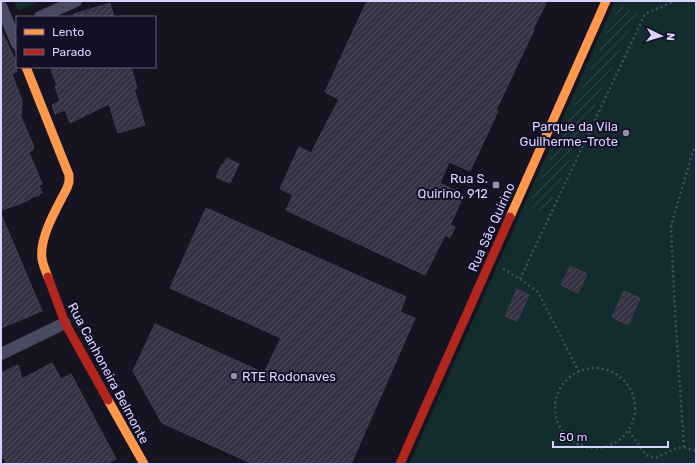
<svg xmlns="http://www.w3.org/2000/svg" width="697" height="465" viewBox="0 0 697 465" font-family="Rubik,sans-serif">
	<style>
		.park { fill: #132c2d }
		.garden { fill: url(#garden-furrows) }
		.building { fill: url(#building-hatch); stroke: #433f54 }
		.lines { fill: none; stroke-linecap: round; stroke-linejoin: round }
		.path { stroke: #44505f; stroke-width: 2.5; stroke-dasharray: 2 3; stroke-linecap: butt }
		.street { stroke: #4a4962; stroke-width: 12 }
		.slow { stroke: #ff974d; stroke-width: 9 }
		.jam { stroke: #b3261e; stroke-width: 9 }
		.poi-dot { fill: #9591b1; stroke: #130f26; stroke-width: 1.5 }
		.labels { text-anchor: middle; stroke-width: 4; stroke-linejoin: round; paint-order: stroke }
		.poi-label { font-size: 13px; fill: #d9d4ff; stroke: #130f26; text-anchor: end }
		.street-label { font-size: 13px; fill: #d9d4ff; stroke: #130f26 }
	</style>
	<defs>
		<pattern id="garden-furrows" width="10" height="10" patternUnits="userSpaceOnUse"><rect width="10" height="10" fill="#132c2d"/><path d="M-1 1l2-2M0 10L10 0M9 11l2-2" fill="none" stroke="#354a4c"/></pattern>
		<pattern id="building-hatch" width="6" height="6" patternUnits="userSpaceOnUse"><rect width="6" height="6" fill="#343243"/><path d="M-1 1l2-2M0 6l6-6M5 7l2-2" fill="none" stroke="#514f5f"/></pattern>
	</defs>
	<rect width="100%" height="100%" fill="#161421"/>
	<g class="park">
		<polygon points="13,1 40,1 19,11"/>
		<polygon points="615,1 696,1 696,464 409,464"/>
	</g>
	<polygon class="garden" points="620,5 637,13 546,212 528,207"/>
	<g class="building">
		<polygon points="367,1 547,1 533,29 534,30 496,110 498,111 470,171 449,162 440,183 464,195 450,225 455,227 450,238 445,235 425,275 286,210 293,195 280,189 299,147 311,153 339,99 325,92"/>
		<polygon points="110,3 114,17 74,17 74,14"/>
		<polygon points="1,30 17,64 16,66 17,71 12,74 22,101 21,117 34,147 33,148 33,150 29,152 42,184 39,185 42,193 39,194 40,195 30,198 30,199 20,204 1,210"/>
		<polygon points="50,67 131,67 137,88 134,89 145,125 118,133 109,104 70,123 65,110 55,114 52,105 60,101 55,86 57,85"/>
		<polygon points="227,158 239,164 230,183 216,177 222,164 223,165"/>
		<polygon points="206,208 406,297 400,312 415,318 351,464 253,464 162,423 133,371 155,324 264,373 281,338 170,288"/>
		<polygon points="1,214 42,311 1,328"/>
		<polygon points="570,266 587,274 578,293 561,285"/>
		<polygon points="517,289 529,295 517,321 505,316"/>
		<polygon points="624,291 640,298 628,325 612,317"/>
		<polygon points="52,363 61,379 71,374 116,459 106,464 7,464 1,454 1,373 18,365 22,379"/>
	</g>
	<g class="lines">
		<g class="path">
			<polyline points="503,269 520,279 538,292 579,372"/>
			<polyline points="520,279 645,14 675,1"/>
			<circle cx="595" cy="408" r="40"/>
			<polyline points="629,431 646,455 656,458 674,449 684,447 696,451"/>
			<polyline points="684,447 675,313 671,226 693,151 696,147"/>
		</g>
		<g class="street">
			<polyline points="1,6 17,44"/>
			<polyline points="40,17 76,1"/>
			<polyline points="1,354 65,323"/>
		</g>
		<g class="slow">
			<path d="M 26,67 L 69,175 L 69,182 L 67,188 C 57,208 39,237 42,259 C 43,265 46,272 48,277"/>
			<polyline points="510,217 606,1"/>
			<polyline points="108,400 144,464"/>
		</g>
		<g class="jam">
			<polyline points="48,277 65,323 108,400"/>
			<polyline points="400,464 510,217"/>
		</g>
	</g>
	<g class="poi-dot">
		<circle cx="626" cy="133" r="4"/>
		<rect x="492" y="181" width="8" height="8" rx="2"/>
		<circle cx="234" cy="376" r="4"/>
	</g>
	<g class="labels">
		<g class="poi-label">
			<text x="618" y="131">Parque da Vila<tspan x="618" dy="15">Guilherme-Trote</tspan></text>
			<text x="488" y="183">Rua S.<tspan x="488" dy="15">Quirino, 912</tspan></text>
			<text x="242" y="381" text-anchor="start">RTE Rodonaves</text>
		</g>
		<g class="street-label">
			<text transform="translate(491 227) rotate(-66)" y="5">Rua São Quirino</text>
			<text transform="translate(109 373) rotate(62)" y="5">Rua Canhoneira Belmonte</text>
		</g>
	</g>
	<rect width="697" height="465" fill="none" stroke="#d9d4ff" stroke-width="4"/>
	<rect x="16" y="16" width="140" height="52" fill="#130f26" stroke="#625e7d"/>
	<rect x="24" y="29" width="20" height="6" fill="#ff974d" stroke="#625e7d"/>
	<text x="52" y="36" font-size="12" fill="#d9d4ff">Lento</text>
	<rect x="24" y="49" width="20" height="6" fill="#b3261e" stroke="#625e7d"/>
	<text x="52" y="56" font-size="12" fill="#d9d4ff">Parado</text>
	<g transform="translate(661 36) rotate(95)" stroke="#130f26" stroke-width="3" paint-order="stroke">
	<path d="M0-3L7 15L0 10L-7 15Z" fill="#d9d4ff"/>
	<text y="-6" font-size="11" font-weight="bold" text-anchor="middle" fill="#d9d4ff">N</text>
	</g>
	<path d="M553 441v6h115v-6" fill="none" stroke="#d9d4ff" stroke-width="2"/>
	<text x="559" y="441" font-size="12" fill="#d9d4ff" stroke="#130f26" stroke-width="3" paint-order="stroke">50 m</text>
</svg>
